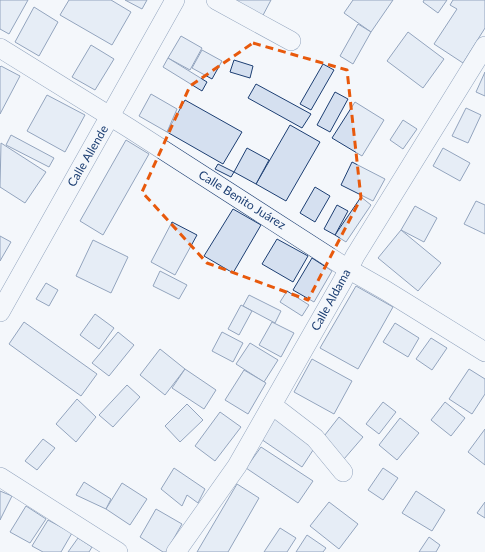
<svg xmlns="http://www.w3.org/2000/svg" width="485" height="552" viewBox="0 0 485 552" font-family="Lato,sans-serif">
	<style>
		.building { fill: #d5e0f0; stroke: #1d3f73 }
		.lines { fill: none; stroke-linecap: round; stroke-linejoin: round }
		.minor-casing { stroke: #1d3f73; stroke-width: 20 }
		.minor { stroke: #f4f7fb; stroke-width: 19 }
		.marked { fill: none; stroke: #e8590c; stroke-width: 3; stroke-dasharray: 8 5; stroke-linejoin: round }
		.labels { text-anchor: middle; stroke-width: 3; stroke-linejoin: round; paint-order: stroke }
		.street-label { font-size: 12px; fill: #1d3f73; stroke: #f4f7fb }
	</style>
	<rect width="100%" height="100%" fill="#f4f7fb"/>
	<g class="building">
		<polygon points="0,0 28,0 9,34 0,29"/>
		<polygon points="69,0 111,0 131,12 112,45 60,15"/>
		<polygon points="125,0 147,0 142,9"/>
		<polygon points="231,0 271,0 261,19"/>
		<polygon points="353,0 393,0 371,32 344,13"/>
		<polygon points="424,0 447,0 438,13 423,2"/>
		<polygon points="453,0 485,0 485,28 463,63 434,44 457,9 450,5"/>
		<polygon points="34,7 58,22 39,56 15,42"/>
		<polygon points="358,24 371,32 353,64 340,56"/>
		<polygon points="408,32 444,59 423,88 387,61"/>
		<polygon points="181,36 202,48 190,70 168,58"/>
		<polygon points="91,45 114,59 95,90 72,77"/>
		<polygon points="202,50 222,61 212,79 192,68"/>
		<polygon points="168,58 207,82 202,91 163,67"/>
		<polygon points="234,60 253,66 250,78 230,72"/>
		<polygon points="323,64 334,70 311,110 300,104"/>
		<polygon points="1,66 20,76 0,114 0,67"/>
		<polygon points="485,72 485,96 476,92"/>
		<polygon points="256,84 311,114 302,128 248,98"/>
		<polygon points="335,92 348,99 330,132 317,125"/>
		<polygon points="151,94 177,109 167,132 139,116"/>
		<polygon points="47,95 85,115 65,152 27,131"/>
		<polygon points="185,100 242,132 223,164 167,132"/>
		<polygon points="355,102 384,120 362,156 332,138"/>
		<polygon points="466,108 481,115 468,143 452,136"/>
		<polygon points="403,120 417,129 403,149 390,140"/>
		<polygon points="290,125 320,142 286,201 256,184"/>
		<polygon points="11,135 54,158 49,167 6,145"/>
		<polygon points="126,140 149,154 103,235 80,221"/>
		<polygon points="1,143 46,172 25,203 0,187"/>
		<polygon points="247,148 269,160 256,184 234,172"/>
		<polygon points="443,148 470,163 460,181 433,166"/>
		<polygon points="352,162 385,179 373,201 341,185"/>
		<polygon points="218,164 234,172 231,177 215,169"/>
		<polygon points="315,187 330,196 315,222 300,213"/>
		<polygon points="361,197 371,205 346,242 335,235"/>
		<polygon points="476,201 485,205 485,234 464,224"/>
		<polygon points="337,205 348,211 335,235 324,229"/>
		<polygon points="415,206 437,218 424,242 401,230"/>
		<polygon points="233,209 261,225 233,273 204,256"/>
		<polygon points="172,222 197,235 175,275 151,262"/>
		<polygon points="401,230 441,263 418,291 378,258"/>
		<polygon points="0,236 11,242 0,261"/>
		<polygon points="277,239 308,256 293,282 262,264"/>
		<polygon points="93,240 128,257 111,293 76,276"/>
		<polygon points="312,258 332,271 314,302 293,290"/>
		<polygon points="160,271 187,285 179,299 153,286"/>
		<polygon points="46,283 58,290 49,306 36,299"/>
		<polygon points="356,286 393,307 358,369 320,348"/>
		<polygon points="287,291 309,305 302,316 280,302"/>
		<polygon points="249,295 281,311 275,323 243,306"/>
		<polygon points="241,305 252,311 239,335 228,329"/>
		<polygon points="95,314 114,328 99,349 80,335"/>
		<polygon points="24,322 97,374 81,396 9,344"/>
		<polygon points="272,322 294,333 281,357 259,345"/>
		<polygon points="395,323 419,338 408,357 383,342"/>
		<polygon points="118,332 134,345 109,376 92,363"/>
		<polygon points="222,332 243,343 233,362 212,351"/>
		<polygon points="431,338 447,348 432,370 416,359"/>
		<polygon points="250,343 278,360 264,382 236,364"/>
		<polygon points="160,349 185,369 165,395 140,375"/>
		<polygon points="312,359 352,381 334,414 294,392"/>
		<polygon points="185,369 216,390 204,409 172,388"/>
		<polygon points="469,369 485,379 485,394 472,414 449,399"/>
		<polygon points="244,370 266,383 248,414 225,400"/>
		<polygon points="127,385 140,397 113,427 99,415"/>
		<polygon points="77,399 96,417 76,442 56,424"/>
		<polygon points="383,402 396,412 379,434 366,424"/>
		<polygon points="445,402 465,418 451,436 431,420"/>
		<polygon points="187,404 203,420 180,442 165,426"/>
		<polygon points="220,412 241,427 215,461 195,446"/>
		<polygon points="274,414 317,444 302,467 258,437"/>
		<polygon points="339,417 363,437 344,459 321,440"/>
		<polygon points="400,418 419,433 397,460 379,445"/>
		<polygon points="485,429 485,465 468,452"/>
		<polygon points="43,439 55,448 37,470 25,461"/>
		<polygon points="261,447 313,481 298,503 246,468"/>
		<polygon points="174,468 205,489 198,503 187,495 182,506 161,489"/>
		<polygon points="383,468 398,478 383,500 368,490"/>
		<polygon points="84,482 111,499 106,509 76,495"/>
		<polygon points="122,483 147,499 130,525 106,509"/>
		<polygon points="237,484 259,498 228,552 197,552"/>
		<polygon points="0,491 12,496 0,520"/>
		<polygon points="416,491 445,510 432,531 402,513"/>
		<polygon points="329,502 358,524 339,549 310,526"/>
		<polygon points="485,502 485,518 477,513"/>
		<polygon points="26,506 46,519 30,543 10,532"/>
		<polygon points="156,509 182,524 166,552 163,552 140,537"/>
		<polygon points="48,520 72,533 61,552 43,552 32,546"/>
		<polygon points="280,528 296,538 287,552 264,552"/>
		<polygon points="307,535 326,548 323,552 296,552"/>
		<polygon points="429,537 440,545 436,552 419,552"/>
		<polygon points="78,538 92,547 89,552 68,552"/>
	</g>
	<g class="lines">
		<g class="minor-casing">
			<g id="minor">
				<polyline points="216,0 291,41"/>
				<polyline points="0,48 129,128 348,269 385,290 485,352"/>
				<polyline points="0,312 175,0"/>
				<polyline points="272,405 315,438 343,472"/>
				<polyline points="0,477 118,552"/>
				<polyline points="176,552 237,466 342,282 355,256 485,46"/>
			</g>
		</g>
		<use href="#minor" class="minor"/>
	</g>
	<path d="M0 0H485V552H0ZM 253,43 L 347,70 L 361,198 L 308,300 L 207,263 L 142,192 L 190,86 Z" fill="#f4f7fb" fill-opacity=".55" fill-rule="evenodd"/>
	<path class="marked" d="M 253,43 L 347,70 L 361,198 L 308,300 L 207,263 L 142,192 L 190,86 Z"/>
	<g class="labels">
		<g class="street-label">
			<text transform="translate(88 156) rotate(-60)" y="4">Calle Allende</text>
			<text transform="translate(242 200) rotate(32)" y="4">Calle Benito Juárez</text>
			<text transform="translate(331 300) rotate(-61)" y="4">Calle Aldama</text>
		</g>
	</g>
</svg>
